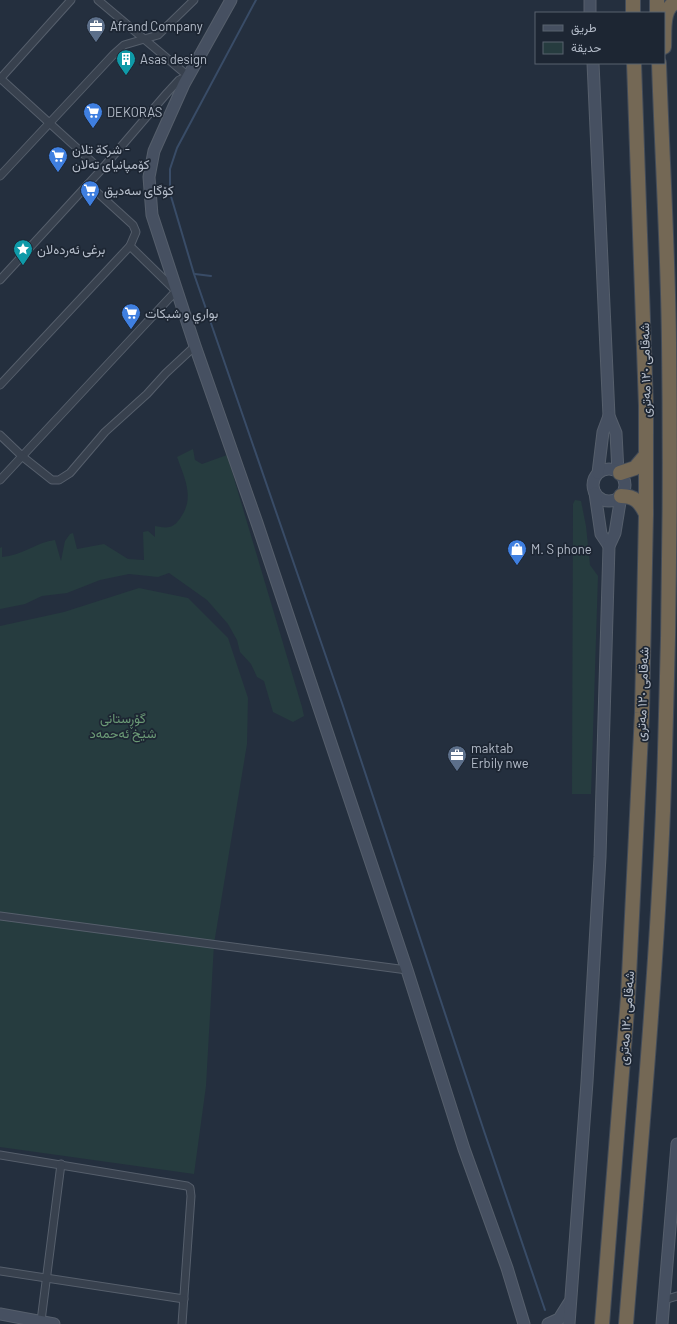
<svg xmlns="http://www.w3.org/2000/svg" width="677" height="1324" viewBox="0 0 677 1324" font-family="Barlow,Vazirmatn,sans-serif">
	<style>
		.green { fill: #263c3f }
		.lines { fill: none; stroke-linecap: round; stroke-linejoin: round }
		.stream { stroke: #394c67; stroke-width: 2 }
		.street-casing { stroke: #565f6c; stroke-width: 9 }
		.secondary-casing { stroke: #565f6c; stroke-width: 13 }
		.highway-casing { stroke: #434c59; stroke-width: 16 }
		.street { stroke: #38414e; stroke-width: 7 }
		.secondary { stroke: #465061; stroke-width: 11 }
		.highway { stroke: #746855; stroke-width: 14 }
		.labels { text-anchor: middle; stroke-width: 3.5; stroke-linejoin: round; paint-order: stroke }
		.poi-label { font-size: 13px; fill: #b4bcc9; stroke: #1d2633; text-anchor: start }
		.street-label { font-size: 13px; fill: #b4bcc9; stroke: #1d2633 }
		.park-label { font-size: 13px; fill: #6b9a76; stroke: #1d2633 }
	</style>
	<rect width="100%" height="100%" fill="#242f3e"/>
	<g class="green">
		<path d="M 193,449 L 195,460 L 202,464 L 227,455 L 302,707 L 304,716 L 293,722 L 273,712 L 264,681 L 257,677 L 251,664 L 240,652 L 237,640 L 228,624 L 207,600 L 169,573 L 158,577 L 129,574 L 100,580 L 67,593 L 42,596 L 25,604 L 0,609 L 0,548 L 2,547 L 2,557 C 21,556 37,542 55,540 L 61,561 L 65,541 L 70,534 L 73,533 L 77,549 L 104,544 L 128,559 L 144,560 L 143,532 L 148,531 L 155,537 L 155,526 C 168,529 174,528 181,517 C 195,497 184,477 177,457 Z"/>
		<polygon points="575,500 581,501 586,526 590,565 598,576 591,794 572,794 573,504"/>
		<polygon points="139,588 188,598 228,638 248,698 247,744 214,944 206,1086 194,1174 0,1147 0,626 64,612"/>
	</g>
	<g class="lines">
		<g class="stream">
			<polyline points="256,0 177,148 170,169 170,193 194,274 342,703 484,1131 545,1310"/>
			<polyline points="195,274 211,276"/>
		</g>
		<g class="street-casing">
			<g id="street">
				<polyline points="0,78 101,170"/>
				<polyline points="0,79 71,0"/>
				<polyline points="0,176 114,54 124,45 158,35 194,0"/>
				<polyline points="88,184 133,225 136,232 130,246"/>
				<polyline points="0,280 101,170 167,93 179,80 188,76 98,0"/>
				<polyline points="0,385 130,246 176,291 0,480"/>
				<polyline points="0,435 23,457 52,480 59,480 70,473 105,432 147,394 166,373 195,346"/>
				<polyline points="0,916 407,970"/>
				<polyline points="0,1155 187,1186 190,1188 191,1196 182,1324"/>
				<polyline points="0,1271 184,1299"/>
				<polyline points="664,1300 677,1296"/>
				<polyline points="41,1321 61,1164"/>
			</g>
		</g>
		<g class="secondary-casing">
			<g id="secondary">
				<polyline points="231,0 184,84 154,151 149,177 152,215 195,346 257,523 407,970 464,1149 507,1268 524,1324"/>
				<polyline points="590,0 590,13"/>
				<polyline points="593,63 609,416 616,433 618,472"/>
				<circle cx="609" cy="485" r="16"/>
				<polyline points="598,473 603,432 609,416"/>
				<polyline points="595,493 601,534 609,546"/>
				<polyline points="0,1314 54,1324"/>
				<polyline points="548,1324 559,1319 569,1303"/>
				<polyline points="569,1324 587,1082 600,857 609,546 615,533 621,496"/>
				<polyline points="662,1324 677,1144"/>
			</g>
		</g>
		<g class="highway-casing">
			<g id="highway">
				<polyline points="633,0 633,13"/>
				<polyline points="657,0 657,13"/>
				<path d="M 664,47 C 665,34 661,7 677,2"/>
				<polyline points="620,473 635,468 646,455"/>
				<path d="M 621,496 C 635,496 640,502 646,514"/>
				<polyline points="602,1324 628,997 642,713 646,514 646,406 634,63"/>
				<path d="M 626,1324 C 640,1153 656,983 663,811 C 669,655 671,498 669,342 C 668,249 662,156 659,63"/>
			</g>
		</g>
		<use href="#street" class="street"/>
		<use href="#secondary" class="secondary"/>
		<use href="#highway" class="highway"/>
	</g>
	<defs>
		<g id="office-pin" transform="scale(1)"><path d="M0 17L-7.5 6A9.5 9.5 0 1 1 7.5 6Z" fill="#5c6f8a" stroke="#1d2633"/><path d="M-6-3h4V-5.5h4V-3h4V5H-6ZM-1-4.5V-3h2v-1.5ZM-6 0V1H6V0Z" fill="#fff"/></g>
		<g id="building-pin" transform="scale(1)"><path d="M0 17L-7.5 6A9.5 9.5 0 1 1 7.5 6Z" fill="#0f9aa8" stroke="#1d2633"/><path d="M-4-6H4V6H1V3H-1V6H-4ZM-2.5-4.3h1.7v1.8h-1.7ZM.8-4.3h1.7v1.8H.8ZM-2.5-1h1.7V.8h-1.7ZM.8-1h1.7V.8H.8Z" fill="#fff"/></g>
		<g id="supermarket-pin" transform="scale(1)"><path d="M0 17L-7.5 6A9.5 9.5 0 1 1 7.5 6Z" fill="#3f7fe0" stroke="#1d2633"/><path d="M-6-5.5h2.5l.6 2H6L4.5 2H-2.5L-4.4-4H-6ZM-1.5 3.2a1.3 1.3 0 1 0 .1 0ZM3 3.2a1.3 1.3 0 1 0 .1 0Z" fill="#fff"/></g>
		<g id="sight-pin" transform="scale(1)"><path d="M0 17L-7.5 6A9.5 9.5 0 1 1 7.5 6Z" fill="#0f9aa8" stroke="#1d2633"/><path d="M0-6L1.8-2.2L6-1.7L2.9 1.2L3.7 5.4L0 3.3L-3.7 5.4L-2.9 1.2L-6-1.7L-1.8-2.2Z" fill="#fff"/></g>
		<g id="shop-pin" transform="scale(1)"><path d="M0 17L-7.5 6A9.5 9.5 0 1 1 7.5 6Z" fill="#3f7fe0" stroke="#1d2633"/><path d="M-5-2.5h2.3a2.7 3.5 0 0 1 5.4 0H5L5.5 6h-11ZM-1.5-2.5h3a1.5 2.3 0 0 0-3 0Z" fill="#fff"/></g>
	</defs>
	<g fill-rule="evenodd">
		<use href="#office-pin" x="96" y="26"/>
		<use href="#building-pin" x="126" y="59"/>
		<use href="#supermarket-pin" x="93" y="112"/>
		<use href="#supermarket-pin" x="58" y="156"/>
		<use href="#supermarket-pin" x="90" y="190"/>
		<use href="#sight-pin" x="23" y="249"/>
		<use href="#supermarket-pin" x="131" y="313"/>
		<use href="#shop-pin" x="517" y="549"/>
		<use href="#office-pin" x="457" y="755"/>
	</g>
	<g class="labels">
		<g class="poi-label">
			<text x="110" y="31">Afrand Company</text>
			<text x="140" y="64">Asas design</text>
			<text x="107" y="117">DEKORAS</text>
			<text x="72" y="154">شركة تلان -<tspan x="72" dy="15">کۆمپانیای تەلان</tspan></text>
			<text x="104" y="195">کۆگای سەدیق</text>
			<text x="37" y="254">برغی ئەردەلان</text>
			<text x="145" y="318">بواري و شبكات</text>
			<text x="531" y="554">M. S phone</text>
			<text x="471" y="753">maktab<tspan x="471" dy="15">Erbily nwe</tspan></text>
		</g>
		<g class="street-label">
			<text transform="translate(645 370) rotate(-91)" y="5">شەقامی ١٢٠ مەتری</text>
			<text transform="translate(642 694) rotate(-88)" y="5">شەقامی ١٢٠ مەتری</text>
			<text transform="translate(626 1018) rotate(-86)" y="5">شەقامی ١٢٠ مەتری</text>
		</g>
		<g class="park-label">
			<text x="123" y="723">گۆڕستانی<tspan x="123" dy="15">شێخ ئەحمەد</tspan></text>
		</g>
	</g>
	<rect x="535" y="12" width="130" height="52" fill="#1d2633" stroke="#59626f"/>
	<rect x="543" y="25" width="20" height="6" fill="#465061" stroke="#59626f"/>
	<text x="571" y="32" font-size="12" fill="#b4bcc9">طريق</text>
	<rect x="543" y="42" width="20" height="12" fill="#263c3f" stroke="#59626f"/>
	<text x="571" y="52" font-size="12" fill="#b4bcc9">حديقة</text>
</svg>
